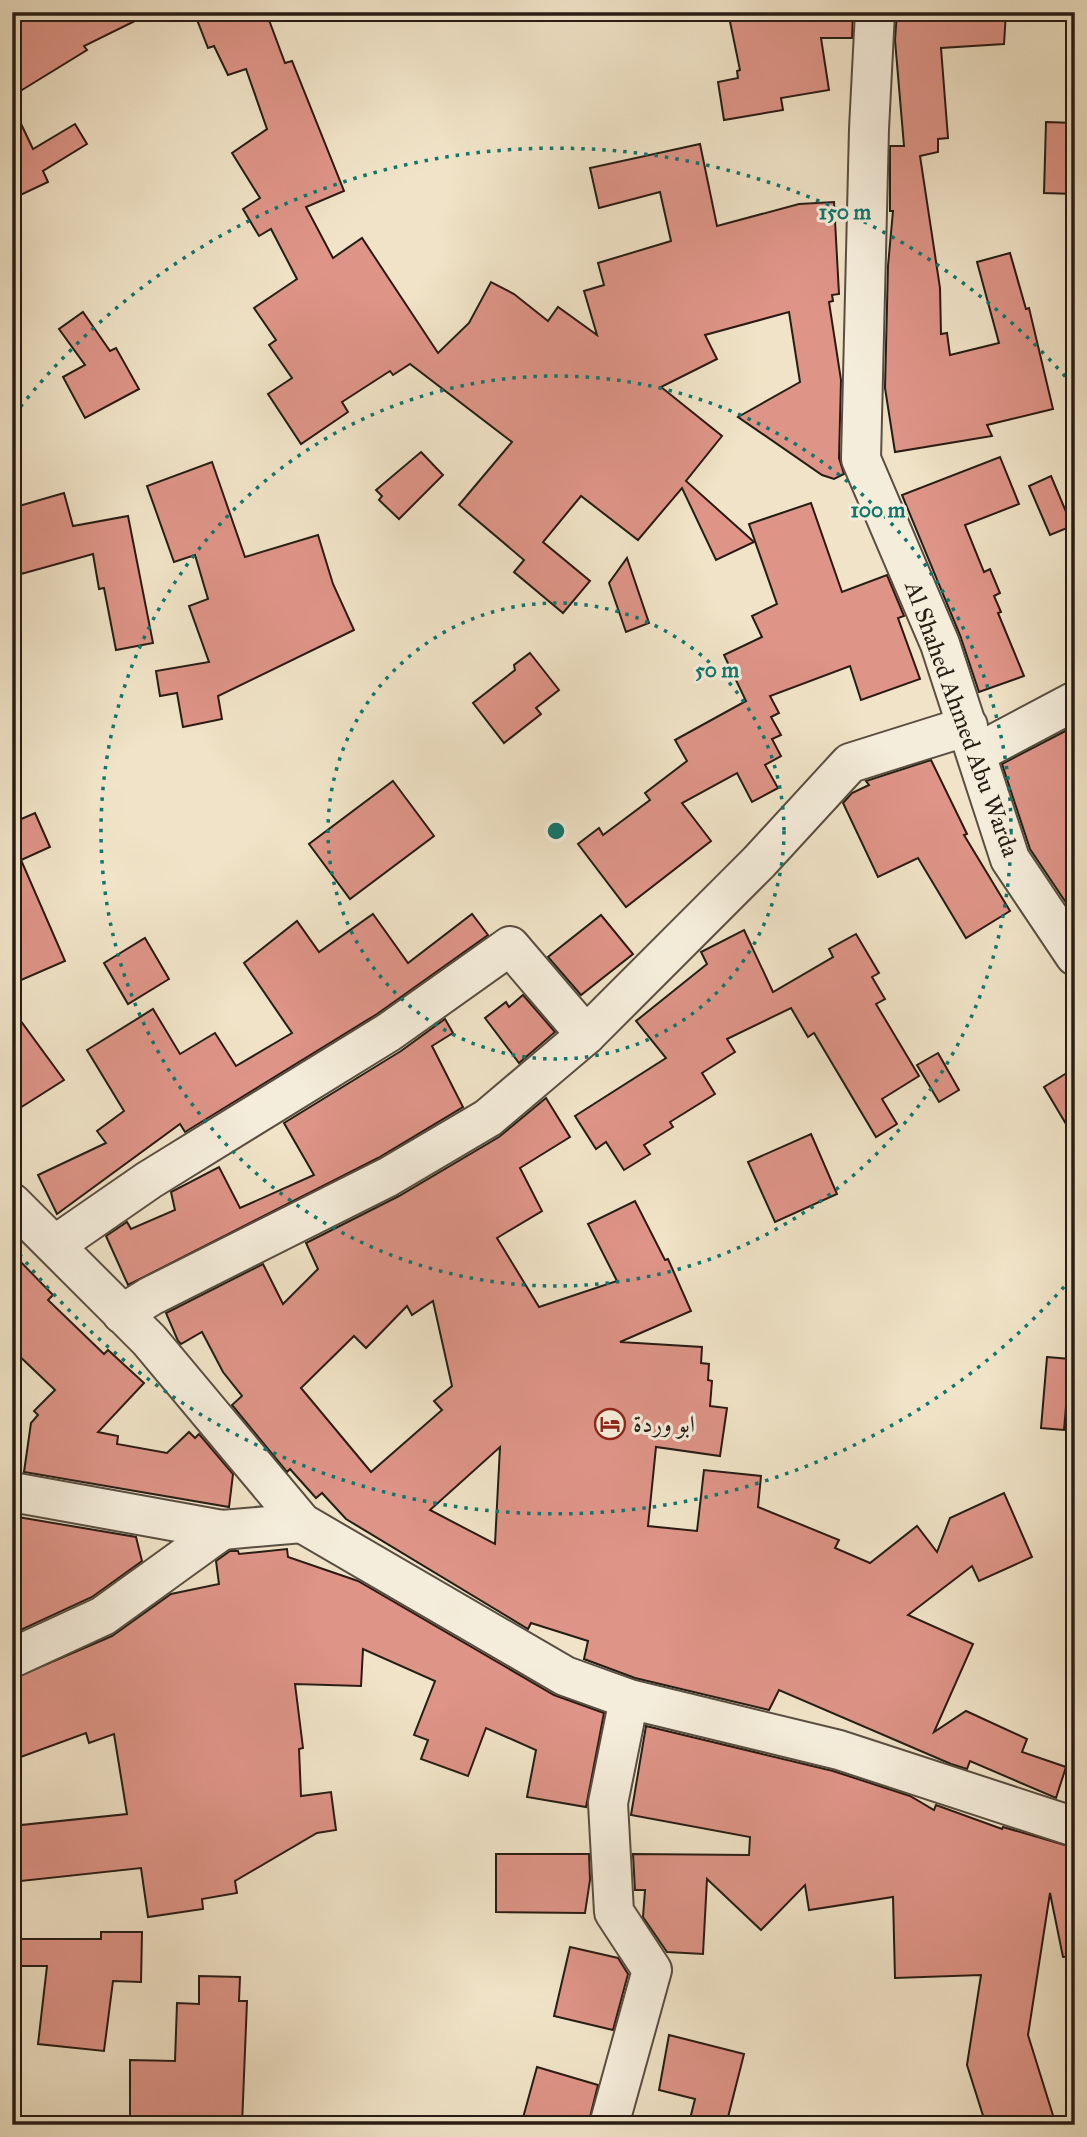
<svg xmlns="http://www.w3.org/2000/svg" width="1087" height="2137" viewBox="0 0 1087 2137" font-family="'IM FELL Great Primer',Amiri,serif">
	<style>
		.building { fill: #de9487; stroke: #271c14; stroke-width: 2; fill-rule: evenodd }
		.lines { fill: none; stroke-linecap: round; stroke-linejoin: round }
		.minor-casing { stroke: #594e41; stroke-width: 42 }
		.minor { stroke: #f5eddb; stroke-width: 38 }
		.ring { fill: none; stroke: #0f766e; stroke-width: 3.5; stroke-dasharray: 3.5 7 }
		.labels { text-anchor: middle; stroke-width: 6; stroke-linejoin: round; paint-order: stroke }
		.street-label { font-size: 24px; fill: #271c14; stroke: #f5eddb }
		.poi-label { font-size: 24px; fill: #271c14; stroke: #f5eddb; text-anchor: start }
		.centre { fill: #0f766e; stroke: #f5eddb; stroke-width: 3.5 }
		.ring-label { font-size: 21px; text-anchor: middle; font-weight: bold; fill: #0f766e; stroke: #f5eddb; stroke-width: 6; stroke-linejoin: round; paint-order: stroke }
	</style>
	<rect width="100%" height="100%" fill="#f0e3c7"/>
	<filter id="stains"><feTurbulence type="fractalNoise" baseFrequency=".00286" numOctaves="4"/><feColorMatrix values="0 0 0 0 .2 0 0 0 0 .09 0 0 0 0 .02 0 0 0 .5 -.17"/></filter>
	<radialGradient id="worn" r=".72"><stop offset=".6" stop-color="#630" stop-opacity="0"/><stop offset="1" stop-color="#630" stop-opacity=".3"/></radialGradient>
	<g class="building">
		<polygon points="12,12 153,12 84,46 87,50 22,90 12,75"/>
		<polygon points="194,12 266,12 285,63 292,61 344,191 306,207 333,258 362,238 438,353 469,323 491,282 514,294 548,321 558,307 597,335 584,291 604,285 598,263 671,241 660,192 599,208 590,168 700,144 717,226 799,204 834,202 839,294 832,295 833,301 829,302 841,380 839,458 844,474 834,479 822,475 738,417 800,382 789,312 705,335 717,359 661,387 722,436 686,481 754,542 716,560 682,488 638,540 581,496 543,542 590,581 563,613 514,572 524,560 459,505 512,442 410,364 393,375 390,371 342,402 348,412 301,444 268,394 292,378 269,345 276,340 254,308 297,279 271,229 259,236 243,209 260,198 232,153 267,129 246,69 228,75 214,46 208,48"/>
		<polygon points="728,12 853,12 852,38 821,38 829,90 781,98 783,110 724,120 718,82 738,78 737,71 740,70"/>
		<polygon points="897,12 1006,12 1004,44 941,48 948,138 938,139 938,152 920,156 940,288 941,334 947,333 950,355 999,343 977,262 1010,253 1026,309 1029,308 1053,409 987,425 992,436 895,452 885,388 888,266 893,211 890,211 890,146 904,146 895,40"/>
		<polygon points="12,105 33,149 75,124 87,144 43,171 48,182 12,199"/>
		<polygon points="1046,122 1075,123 1075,194 1044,193"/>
		<polygon points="83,312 110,351 116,348 139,389 85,418 63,377 85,365 59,329"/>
		<polygon points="421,452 443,475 399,519 379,500 382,496 376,490"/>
		<polygon points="1000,457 1019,504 965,525 984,572 990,569 1000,593 994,596 1001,612 998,613 1024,676 979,692 960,635 902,495"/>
		<polygon points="212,462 245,557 318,535 333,584 354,630 218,696 222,719 183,727 177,693 160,696 156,671 209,662 189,606 208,599 195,555 174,562 147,486"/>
		<polygon points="1051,476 1072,526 1050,535 1029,486"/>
		<polygon points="64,493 73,526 128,516 153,643 116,650 104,588 99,589 93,554 21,574 12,543 12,508"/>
		<polygon points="811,503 842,592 887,575 904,616 898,618 920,679 861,700 850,666 770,696 779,713 771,717 781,735 772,739 781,756 765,765 778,788 752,802 737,773 682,803 711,841 626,907 578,844 599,828 603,835 650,800 645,793 687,761 675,740 746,701 724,655 762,637 752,616 777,604 749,524"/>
		<polygon points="627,558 649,623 626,632 609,583"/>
		<polygon points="530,653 559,690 536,708 541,714 504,743 473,703 515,670 514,665"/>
		<polygon points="1075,726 1075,916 1030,849 1002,764"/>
		<polygon points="931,760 967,834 964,835 1010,911 966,938 918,858 878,877 843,803 852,793 869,785 866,781"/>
		<polygon points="393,781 434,836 350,899 309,844"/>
		<polygon points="35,813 50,847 21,860 65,961 12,984 12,823"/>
		<polygon points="373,914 408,963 472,914 488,935 377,1014 185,1132 180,1124 57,1214 38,1175 106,1143 97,1131 124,1111 87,1050 153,1009 180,1054 215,1033 236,1066 292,1033 244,963 297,921 319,952"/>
		<polygon points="601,915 633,954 581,995 548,957"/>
		<polygon points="744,930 773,992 833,957 829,949 856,934 879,973 872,977 885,999 876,1004 919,1076 882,1099 897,1124 876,1137 814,1033 808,1037 791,1008 727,1039 735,1052 702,1073 715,1094 670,1122 673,1127 644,1145 650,1154 624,1170 606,1142 596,1149 575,1116 666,1058 636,1021 707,964 701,952"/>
		<polygon points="145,938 169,979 128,1004 104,963"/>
		<polygon points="523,995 555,1032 519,1063 485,1018 506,1002 509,1007"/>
		<polygon points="12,1009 64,1080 12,1113"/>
		<polygon points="445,1019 453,1033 432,1046 463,1107 378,1158 128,1285 106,1236 127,1222 131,1229 175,1210 171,1192 219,1167 240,1208 314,1175 284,1123 401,1051"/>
		<polygon points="938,1053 959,1090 939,1102 917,1065"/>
		<polygon points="1075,1068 1075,1139 1044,1087"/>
		<path d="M 546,1098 L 570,1137 L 520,1168 L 542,1211 L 497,1238 L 539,1307 L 617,1281 L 588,1224 L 635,1201 L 665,1260 L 668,1259 L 691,1311 L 620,1342 L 702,1347 L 701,1363 L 709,1364 L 708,1380 L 712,1381 L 710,1406 L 727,1408 L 720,1456 L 656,1447 L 648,1526 L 697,1531 L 704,1470 L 761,1476 L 758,1507 L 839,1540 L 835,1548 L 870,1563 L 917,1526 L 937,1552 L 950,1518 L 1004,1493 L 1032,1557 L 979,1581 L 972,1566 L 908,1615 L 973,1644 L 934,1732 L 966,1711 L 1027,1739 L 1022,1752 L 1066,1767 L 1056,1798 L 970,1761 L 967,1769 L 951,1764 L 779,1690 L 769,1710 L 635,1678 L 584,1659 L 588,1641 L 531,1623 L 528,1629 L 346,1519 L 322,1493 L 316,1498 L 290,1469 L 287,1472 L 232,1405 L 242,1396 L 223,1372 L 202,1332 L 181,1344 L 178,1341 L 166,1313 L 263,1264 L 283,1304 L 318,1269 L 306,1243 L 399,1196 L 499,1137 ZM 433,1301 L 452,1386 L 434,1401 L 442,1410 L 371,1472 L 301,1388 L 354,1336 L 366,1348 L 407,1306 L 412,1315 ZM 500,1447 L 495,1544 L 430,1510 Z"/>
		<polygon points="811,1134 837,1194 775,1222 748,1162"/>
		<polygon points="12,1253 53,1295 48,1300 104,1354 108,1350 144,1383 98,1432 118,1436 117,1444 167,1453 189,1432 195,1438 199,1434 233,1474 229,1507 24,1472 31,1423 38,1415 34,1411 55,1390 12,1349"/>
		<polygon points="1047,1357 1070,1359 1064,1430 1041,1428"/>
		<polygon points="12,1516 136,1537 142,1561 92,1597 12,1634"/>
		<polygon points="287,1549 288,1557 358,1581 554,1695 604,1713 586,1807 527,1797 536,1750 486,1728 468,1776 421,1759 428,1740 414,1735 435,1681 363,1649 361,1686 295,1684 303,1748 299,1749 301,1796 331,1792 336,1830 317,1833 235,1881 237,1893 202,1899 203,1909 148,1917 141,1868 12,1882 12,1826 127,1814 114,1734 89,1743 86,1733 18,1758 12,1740 12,1679 112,1636 171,1594 219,1584 216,1561 230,1551 238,1551 239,1554"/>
		<polygon points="646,1726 833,1771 910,1796 934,1810 936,1805 1002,1829 1003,1827 1075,1848 1075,1956 1063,1957 1050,1893 1028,2035 1056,2125 986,2125 967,2065 981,1975 895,1978 893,1897 809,1910 805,1885 761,1930 707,1879 703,1954 667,1952 643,1917 645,1890 635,1890 633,1854 749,1855 750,1837 631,1815"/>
		<polygon points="496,1854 589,1854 590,1880 585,1913 496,1912"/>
		<polygon points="101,1932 142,1932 141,1982 113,1981 104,2051 38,2044 47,1966 12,1966 12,1939 101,1939"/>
		<polygon points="570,1947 618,1958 628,1974 613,2030 554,2016"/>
		<polygon points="199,1976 240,1977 239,2001 247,2001 242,2125 130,2125 130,2060 175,2061 177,2003 199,2004"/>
		<polygon points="669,2035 744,2054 726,2125 690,2119 695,2099 659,2090"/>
		<polygon points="537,2067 598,2085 588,2125 521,2125"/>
	</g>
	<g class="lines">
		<g class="minor-casing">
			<g id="minor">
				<polyline points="875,12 869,129 861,459 940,644 1010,859 1075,956"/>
				<polyline points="977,753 1075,701"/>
				<polyline points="12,1203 149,1340 302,1523 565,1676 629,1699 839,1750 1075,1827"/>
				<polyline points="55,1245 149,1180 389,1032 510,946 586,1035 759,862 850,763 968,726"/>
				<polyline points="122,1314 151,1296 388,1177 488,1118 586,1035"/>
				<polyline points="12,1492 222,1530 302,1523"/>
				<polyline points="12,1658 103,1616 222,1530"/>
				<polyline points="609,2125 652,1970 614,1912 608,1803 629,1699"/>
			</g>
		</g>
		<use href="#minor" class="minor"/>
	</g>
	<g class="ring">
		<circle cx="556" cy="831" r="228"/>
		<circle cx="556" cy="831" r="455"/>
		<path d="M1071 1279A683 683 0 0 1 14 1247M14 415A683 683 0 0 1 1071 383"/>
	</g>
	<defs>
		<g id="hotel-ring" transform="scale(1.575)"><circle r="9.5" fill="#f5eddb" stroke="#8f2418" stroke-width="1.5"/><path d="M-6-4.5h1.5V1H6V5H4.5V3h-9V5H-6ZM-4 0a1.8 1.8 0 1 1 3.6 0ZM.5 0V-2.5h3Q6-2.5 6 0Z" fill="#8f2418"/></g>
	</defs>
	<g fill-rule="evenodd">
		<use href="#hotel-ring" x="610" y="1424"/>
	</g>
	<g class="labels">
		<g class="street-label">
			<text transform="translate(962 719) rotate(70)" y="8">Al Shahed Ahmed Abu Warda</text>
		</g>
		<g class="poi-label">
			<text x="633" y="1432">ابو وردة</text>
		</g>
	</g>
	<circle cx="556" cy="831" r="10" class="centre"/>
	<g class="ring-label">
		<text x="845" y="219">150 m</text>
		<text x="878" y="517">100 m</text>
		<text x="717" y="677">50 m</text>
	</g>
	<rect width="1087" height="2137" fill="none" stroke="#f0e3c7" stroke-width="42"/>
	<rect x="14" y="14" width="1059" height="2109" fill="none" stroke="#271c14" stroke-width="3.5"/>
	<rect x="21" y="21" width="1045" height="2095" fill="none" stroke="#271c14" stroke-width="2"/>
	<rect width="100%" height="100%" filter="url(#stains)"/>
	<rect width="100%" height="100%" fill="url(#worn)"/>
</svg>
